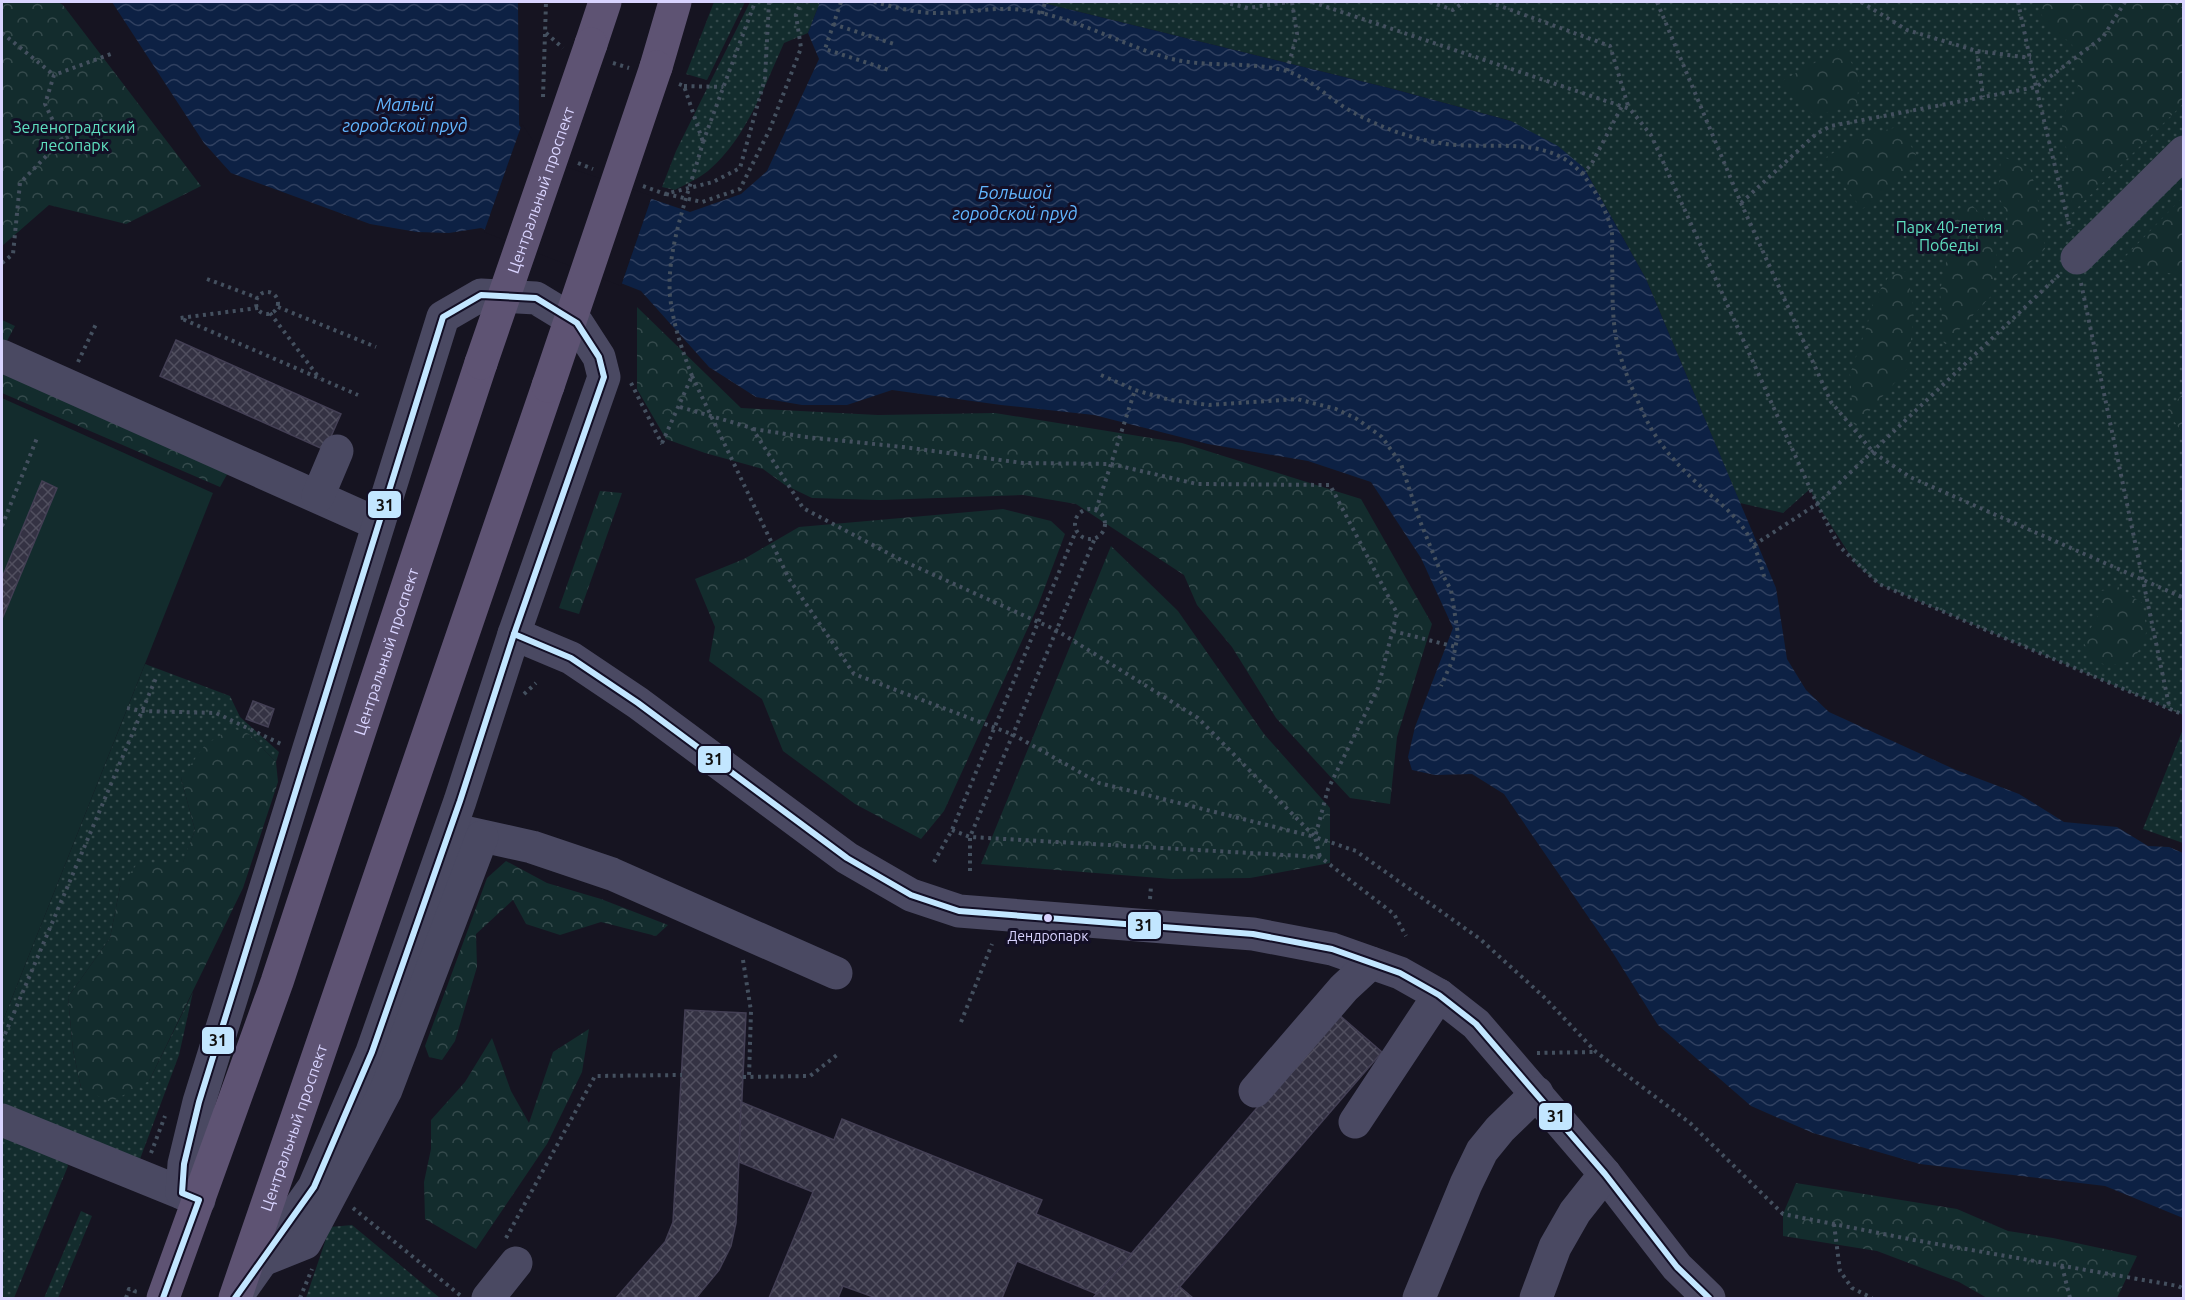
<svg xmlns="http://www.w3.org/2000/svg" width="2185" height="1300" viewBox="0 0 2185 1300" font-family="Ubuntu,sans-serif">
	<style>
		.grass { fill: url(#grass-dots) }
		.forest { fill: url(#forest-crowns) }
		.pitch { fill: #132c2d }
		.water { fill: url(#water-waves) }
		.pier { fill: #161421 }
		.building { fill: url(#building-cross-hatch); stroke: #433f54; stroke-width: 1.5 }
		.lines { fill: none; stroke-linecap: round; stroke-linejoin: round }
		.path { stroke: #44505f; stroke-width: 4; stroke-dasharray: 3 4.5; stroke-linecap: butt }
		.minor { stroke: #4a4962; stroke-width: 33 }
		.major { stroke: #5e5373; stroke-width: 33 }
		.path-bridge { stroke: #44505f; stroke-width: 4; stroke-dasharray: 3 4.5; stroke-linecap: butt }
		.major-bridge { stroke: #5e5373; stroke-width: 33 }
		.bus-1-casing { stroke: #130f26; stroke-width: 10 }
		.bus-1 { stroke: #c2e6ff; stroke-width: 6 }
		.bus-dot { fill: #d9d4ff; stroke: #130f26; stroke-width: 2 }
		.labels { text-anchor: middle; stroke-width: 6; stroke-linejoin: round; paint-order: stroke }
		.bus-label { font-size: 14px; fill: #d9d4ff; stroke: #130f26 }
		.park-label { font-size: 16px; fill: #5fe0c0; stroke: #130f26 }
		.street-label { font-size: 16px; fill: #d9d4ff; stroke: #130f26 }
		.water-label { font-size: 18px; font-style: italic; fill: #62b6ff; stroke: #130f26 }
		.line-badge { stroke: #130f26; stroke-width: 2 }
		.pale-badge-label { font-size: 16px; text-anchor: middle; font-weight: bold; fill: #111 }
	</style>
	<defs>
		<pattern id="grass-dots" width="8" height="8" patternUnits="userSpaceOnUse" patternTransform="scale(1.5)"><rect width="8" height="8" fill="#132c2d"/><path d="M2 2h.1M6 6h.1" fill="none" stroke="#354a4c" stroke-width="1.8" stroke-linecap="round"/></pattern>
		<pattern id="forest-crowns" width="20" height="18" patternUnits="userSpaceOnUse" patternTransform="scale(1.5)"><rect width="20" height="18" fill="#132c2d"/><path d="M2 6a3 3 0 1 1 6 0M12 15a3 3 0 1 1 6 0" fill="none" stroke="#354a4c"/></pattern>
		<pattern id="water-waves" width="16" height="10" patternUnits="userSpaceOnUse" patternTransform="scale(1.5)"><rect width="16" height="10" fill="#0d2144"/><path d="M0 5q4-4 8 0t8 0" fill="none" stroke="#304060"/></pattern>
		<pattern id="building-cross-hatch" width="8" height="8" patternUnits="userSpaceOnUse" patternTransform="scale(1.5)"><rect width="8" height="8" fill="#343243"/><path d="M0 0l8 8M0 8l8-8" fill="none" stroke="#514f5f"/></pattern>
	</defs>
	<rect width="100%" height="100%" fill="#161421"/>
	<g class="grass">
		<polygon points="714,2 745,2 707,80 686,74"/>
		<path d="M 750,2 L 820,2 L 808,33 L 784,43 C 764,87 746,139 708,171 C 698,179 686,184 675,190 L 662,187 L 676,151 Z"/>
		<polygon points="1039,2 2183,2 2183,715 1879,584 1856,564 1817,504 1810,489 1783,513 1740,503 1646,279 1584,168 1511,121 1393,89"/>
		<polygon points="145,664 230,696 240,717 279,752 276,762 249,734 181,778 195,830 183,863 120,887 110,938 68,997 73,1050 81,1088 149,1081 193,992 179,1055 140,1159 2,1104 2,1023"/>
		<polygon points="2183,729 2183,843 2143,829"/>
		<polygon points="2,1131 62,1155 68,1166 14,1298 2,1298"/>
		<polygon points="81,1211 92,1216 58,1298 44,1298"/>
		<polygon points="352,1225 440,1298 306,1298 330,1227"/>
	</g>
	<g class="forest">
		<polygon points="2,2 58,2 63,5 201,186 126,224 49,205 2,246"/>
		<polygon points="2040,2 2183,2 2183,104 2072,213 2068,158 2061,120 2078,87 2072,44 2043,22"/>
		<polygon points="1843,47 1859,77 1857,104 1814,116 1782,81"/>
		<polygon points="1900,126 1916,155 1897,183 1862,209 1823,159 1858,138"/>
		<polygon points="2001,156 2030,168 2037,194 2045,249 2011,280 2007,213 1998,196"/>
		<polygon points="2183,197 2183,276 2153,270 2122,260"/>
		<polygon points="1969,202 1984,218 1997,251 1992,295 1944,346 1940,291 1949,248 1944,230"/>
		<polygon points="1907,271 1914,311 1908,368 1854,428 1850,374 1867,326 1874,299 1889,276"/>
		<polygon points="637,307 741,408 878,415 995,413 1182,443 1361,499 1432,624 1397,737 1390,804 1350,798 1276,718 1232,647 1197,605 1184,575 1076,504 1023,495 880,500 812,498 785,485 763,469 705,453 666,439 637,389"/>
		<polygon points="2,320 15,326 2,350"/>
		<polygon points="2,372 230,469 220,487 2,393"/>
		<polygon points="2183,394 2183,434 2167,411"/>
		<polygon points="600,491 622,493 579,614 559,608"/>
		<polygon points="1003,509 1051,521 1065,534 1037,608 944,811 921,839 855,804 783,751 762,699 709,661 715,627 695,579 744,559 799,527"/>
		<polygon points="1111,546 1178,611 1264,734 1330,808 1330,863 1250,878 1172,879 981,864"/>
		<path d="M 2118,587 L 2142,603 L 2147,631 L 2134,661 C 2105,666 2097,670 2083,641 L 2099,614 L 2101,591 Z"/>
		<polygon points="232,728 249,734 276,762 278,782 243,888 149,1081 111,1102 81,1088 73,1050 68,997 110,938 120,887 137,864 183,862 195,830 181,778 205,745"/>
		<polygon points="506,861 547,883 601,899 668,925 656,936 601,922 560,935 526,924 513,900 476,934 477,967 455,1041 442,1060 429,1057 425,1046 487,878"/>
		<polygon points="589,1029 582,1072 547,1144 476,1249 425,1219 424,1182 431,1149 431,1120 465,1082 492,1038 511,1091 529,1123 553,1052"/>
		<polygon points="1796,1183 1957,1209 2008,1231 2053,1238 2137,1256 2117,1298 1987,1298 1959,1282 1877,1251 1783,1236 1783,1214"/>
	</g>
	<polygon class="pitch" points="2,398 213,493 2,1023"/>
	<polygon class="water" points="112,2 518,2 519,125 544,162 690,212 741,194 767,171 819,59 808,33 820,2 1039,2 1393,89 1511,121 1558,146 1584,168 1646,279 1776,588 1787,659 1806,690 1829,712 1956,770 2019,794 2064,822 2117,827 2148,846 2169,847 2183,853 2183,1218 2105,1186 1920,1164 1813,1133 1751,1106 1658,1025 1613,953 1504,794 1472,774 1435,775 1412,770 1408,757 1415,727 1453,628 1421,558 1371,482 1308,461 1208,444 1094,415 1001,405 892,390 847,405 802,405 756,397 709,367 641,291 481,228 449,233 417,232 370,224 231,173 204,143"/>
	<polygon class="pier" points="522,124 546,160 652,196 621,286 484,232"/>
	<g class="building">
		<polygon points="176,340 341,414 325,450 160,376"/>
		<polygon points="42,481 57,488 2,619 2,578"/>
		<polygon points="253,701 274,709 268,727 246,719"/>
		<polygon points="685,1010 746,1013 736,1223 731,1246 719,1270 696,1298 616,1298 665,1242 673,1222"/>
		<polygon points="1338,1014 1382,1052 1170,1298 1093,1298"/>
		<polygon points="741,1102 834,1140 842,1119 1042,1200 1036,1214 1132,1254 1097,1294 1017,1261 1002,1298 876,1298 843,1286 838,1298 769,1298 813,1192 739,1162"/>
		<polygon points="1180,1287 1193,1298 1170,1298"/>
	</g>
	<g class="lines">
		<g class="path">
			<polyline points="841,2 825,49 889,70"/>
			<path d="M 874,2 C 895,7 919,14 940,13 C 964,13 988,8 1012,9 C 1067,12 1116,43 1168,58 C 1205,68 1245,61 1282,70 C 1309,76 1326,97 1349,110 C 1377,126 1408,138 1440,143 C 1488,152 1547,132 1583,175 C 1595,189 1606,210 1611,228 C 1613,236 1612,245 1612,253 C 1613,280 1611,310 1616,337 C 1621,365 1633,391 1645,417 C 1657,442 1676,464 1697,483 C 1712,497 1729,509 1741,525 C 1754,541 1760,560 1765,580"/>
			<polyline points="1223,2 1248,8 1288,2"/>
			<polyline points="1312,2 1630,109 1651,135 1817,504 1839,546 1879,584 2184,715"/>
			<polyline points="1430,2 1453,10 1464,2"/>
			<polyline points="1489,2 1610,46 1629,109"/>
			<polyline points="1657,2 1741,203 1831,402 1874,453 1910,477 2184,598"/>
			<polyline points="1861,2 1907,30 1977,51 2031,58"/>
			<polyline points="2018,2 2036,87 2070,229"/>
			<polyline points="2176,2 2184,7"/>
			<polyline points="1042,14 1045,2"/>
			<polyline points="833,24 897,45"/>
			<polyline points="2,33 54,75"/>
			<polyline points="546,33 563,48"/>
			<polyline points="1977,51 1983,97"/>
			<polyline points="613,63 629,68"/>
			<polyline points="1287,71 1297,34 1292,2"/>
			<polyline points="679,84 684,86 703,142"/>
			<polyline points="684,86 723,87"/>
			<polyline points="543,97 546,2"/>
			<polyline points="62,140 45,104 54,75 111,54"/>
			<polyline points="703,142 755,2"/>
			<polyline points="578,163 593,169"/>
			<polyline points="1582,174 1591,165 1622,106"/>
			<polyline points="643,186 665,194 713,182 740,168 765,78 769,2"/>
			<polyline points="666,194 702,202 740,189 770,129 801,48 796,15 801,2"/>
			<polyline points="1741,203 1816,134 1831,126 2036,87 2103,37 2125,2"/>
			<polyline points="2,263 13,254 20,183 62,140 103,120"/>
			<polyline points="207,279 258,298"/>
			<polyline points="2081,283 2170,710"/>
			<circle cx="267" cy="303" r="11"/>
			<polyline points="278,307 376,347"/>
			<polyline points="258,308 180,318 358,395"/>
			<polyline points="270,313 320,379"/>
			<polyline points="78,362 97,322"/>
			<polyline points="1101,375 1135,390 1170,400 1209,405 1297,399 1336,409 1357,419 1382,437 1401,464 1420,521 1439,568 1451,590 1458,634 1453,659 1441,686"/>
			<polyline points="692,376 789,579 854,674 1014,735 1099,783 1315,837"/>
			<polyline points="631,383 662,444"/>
			<polyline points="680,407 752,428 803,508 901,560 1056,630 1198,718 1315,837 1356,851 1480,939 1544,997 1596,1052 1690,1123 1783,1214 1914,1240 2178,1286 2184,1289"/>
			<polyline points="753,429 806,437 903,447 1023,463 1111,464 1197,484 1330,485 1397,613 1378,688 1328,789 1315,837 1320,857"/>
			<polyline points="662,443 692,376"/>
			<circle cx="1090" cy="524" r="15"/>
			<polyline points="1096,510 1135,390"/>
			<polyline points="2,526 37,438"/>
			<polyline points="1754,545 1817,504 2059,275"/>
			<polyline points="1393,631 1456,647"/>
			<polyline points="524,694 536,683"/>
			<polyline points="127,708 142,711 216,713 281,744"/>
			<polyline points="952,830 970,837 1320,857 1394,914 1406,936"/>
			<polyline points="934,862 952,830 1076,531"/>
			<polyline points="970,871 970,837 1095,538"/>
			<polyline points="1150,899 1151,886"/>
			<polyline points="743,960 751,1011 749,1077"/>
			<polyline points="961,1022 992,944"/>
			<polyline points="2,1041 156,678"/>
			<polyline points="1537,1053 1595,1052"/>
			<polyline points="743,1077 810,1076 837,1055"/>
			<polyline points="151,1153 165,1116"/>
			<polyline points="353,1208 461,1296"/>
			<polyline points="1834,1224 1840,1271 1852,1288 1872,1298"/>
			<polyline points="506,1238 595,1076 682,1075"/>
			<polyline points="2062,1266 2070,1298"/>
			<polyline points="126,1298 129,1289 135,1291 133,1298"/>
			<polyline points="300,1298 312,1269"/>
		</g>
		<g class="minor">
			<polyline points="2077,258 2184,152"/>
			<polyline points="2,356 378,524"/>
			<polyline points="318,496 337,451"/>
			<polyline points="514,634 571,658 638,703 847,858 911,895 959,911 1253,934 1332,949 1400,973 1439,995 1476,1024 1605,1174 1677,1267 1709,1298"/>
			<polyline points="460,831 532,847 612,874 836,973"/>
			<polyline points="1255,1091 1344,988 1371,963"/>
			<polyline points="2,1120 199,1200"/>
			<polyline points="1355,1122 1439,995"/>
			<polyline points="182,1193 184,1164 199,1102 443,317 481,295 536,298 577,323 599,357 604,377 514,634 460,801 372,1052 314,1187 244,1286"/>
			<polyline points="260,1261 305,1243 386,1090 482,837"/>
			<polyline points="488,1298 516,1263"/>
			<polyline points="1419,1298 1466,1184 1482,1151 1500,1129 1537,1093"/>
			<polyline points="1536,1298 1555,1247 1575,1212 1605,1174"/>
		</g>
		<g class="major">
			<polyline points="591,44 605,2"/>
			<polyline points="656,67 675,2"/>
			<path id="s1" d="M 163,1298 L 277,982 L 481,363"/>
			<path id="s2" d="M 235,1298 L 548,386"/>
		</g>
		<path class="path-bridge" d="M 692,376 C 682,350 673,324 670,296 C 666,247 690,190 703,142"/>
		<g class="major-bridge">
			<path id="s3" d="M 481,363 L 591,44"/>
			<polyline points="548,386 656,67"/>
		</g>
		<g class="bus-1-casing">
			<g id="bus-1">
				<polyline points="514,634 571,658 638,703 847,858 911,895 959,911 1253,934 1332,949 1400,973 1439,995 1476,1024 1605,1174 1677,1267 1709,1298"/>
				<polyline points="163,1298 199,1200 182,1193 184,1164 199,1102 443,317 481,295 536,298 577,323 599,357 604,377 514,634 460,801 372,1052 314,1187 235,1298"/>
			</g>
		</g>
		<use href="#bus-1" class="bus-1"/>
	</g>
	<circle class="bus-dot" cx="1048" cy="918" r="5"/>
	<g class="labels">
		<g class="bus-label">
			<text x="1048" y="941">Дендропарк</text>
		</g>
		<g class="park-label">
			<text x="74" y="133">Зеленоградский<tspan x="74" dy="18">лесопарк</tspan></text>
			<text x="1949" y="233">Парк 40-летия<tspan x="1949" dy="18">Победы</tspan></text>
		</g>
		<g class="street-label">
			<text dy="6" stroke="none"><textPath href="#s3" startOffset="183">Центральный проспект</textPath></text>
			<text dy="6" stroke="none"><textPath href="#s1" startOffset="684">Центральный проспект</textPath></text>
			<text dy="6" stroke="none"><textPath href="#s2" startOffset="180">Центральный проспект</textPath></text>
		</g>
		<g class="water-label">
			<text x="405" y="111">Малый<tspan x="405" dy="21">городской пруд</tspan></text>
			<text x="1015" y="199">Большой<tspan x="1015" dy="21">городской пруд</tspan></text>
		</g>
	</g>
	<g class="line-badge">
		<rect x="367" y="490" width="35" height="29" rx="6" fill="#c2e6ff"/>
		<rect x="697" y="745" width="35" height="29" rx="6" fill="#c2e6ff"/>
		<rect x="1127" y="911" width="35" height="29" rx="6" fill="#c2e6ff"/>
		<rect x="201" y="1026" width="34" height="29" rx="6" fill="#c2e6ff"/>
		<rect x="1538" y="1102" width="35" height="29" rx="6" fill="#c2e6ff"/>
	</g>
	<g class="pale-badge-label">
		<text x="385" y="511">31</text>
		<text x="714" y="765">31</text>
		<text x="1144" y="931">31</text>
		<text x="218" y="1046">31</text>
		<text x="1556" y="1122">31</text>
	</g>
	<rect width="2185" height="1300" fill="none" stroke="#d9d4ff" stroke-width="6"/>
</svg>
